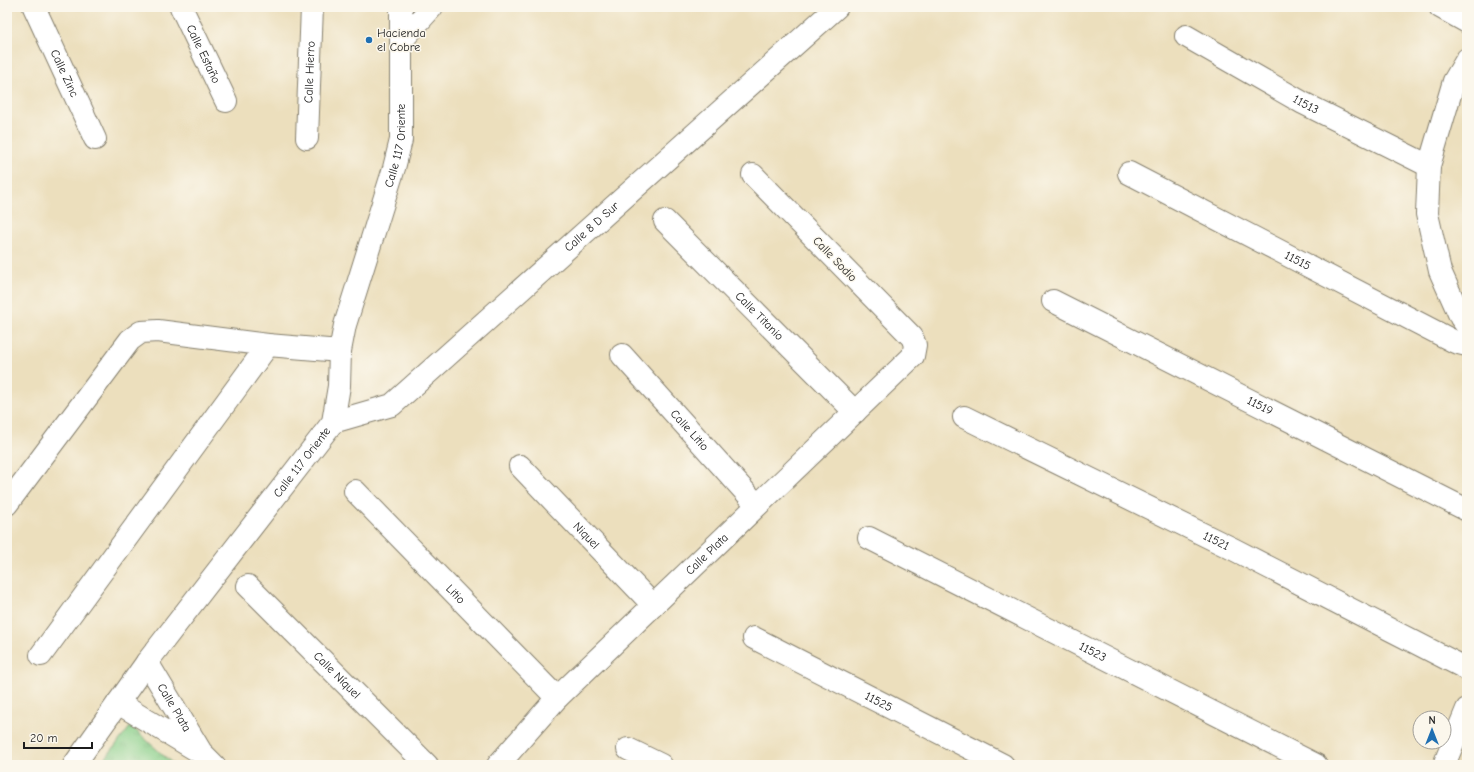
<svg xmlns="http://www.w3.org/2000/svg" width="1474" height="772" viewBox="0 0 1474 772" font-family="'Comic Neue',sans-serif">
	<style>
		.park { fill: url(#park-tufts); stroke: #527652 }
		.lines { fill: none; stroke-linecap: round; stroke-linejoin: round }
		.minor-casing { stroke: #847e6c; stroke-width: 24 }
		.minor { stroke: #fff; stroke-width: 22 }
		.poi-dot { fill: #1f6fb2; stroke: #fbf7ec; stroke-width: 1.5 }
		.labels { text-anchor: middle; stroke-width: 3; stroke-linejoin: round; paint-order: stroke }
		.poi-label { font-size: 12px; fill: #1c1c1c; stroke: #fbf7ec; text-anchor: start }
		.street-label { font-size: 12px; fill: #1c1c1c; stroke: #fbf7ec }
	</style>
	<defs>
		<pattern id="park-tufts" width="24" height="20" patternUnits="userSpaceOnUse"><rect width="24" height="20" fill="#88cf89"/><path d="M3 7l-1-3M5 7V3M7 7l1-3M15 17l-1-3M17 17v-4M19 17l1-3" fill="none" stroke="#75b176"/></pattern>
	</defs>
	<rect width="100%" height="100%" fill="#fbf7ec"/>
	<filter id="ink" filterUnits="userSpaceOnUse"><feTurbulence type="fractalNoise" baseFrequency=".025" numOctaves="2"/><feDisplacementMap in="SourceGraphic" scale="8" xChannelSelector="R" yChannelSelector="G"/><feConvolveMatrix kernelMatrix="1 2 1 2 8 2 1 2 1" color-interpolation-filters="sRGB"/></filter>
	<filter id="wash" filterUnits="userSpaceOnUse"><feTurbulence type="fractalNoise" baseFrequency=".012" numOctaves="4" result="noise"/><feDisplacementMap in="SourceGraphic" scale="16" xChannelSelector="R" yChannelSelector="G"/><feGaussianBlur stdDeviation="0.9" result="paint"/><feColorMatrix in="noise" values="0 0 0 0 0 0 0 0 0 0 0 0 0 0 0 0 0 1.4 0 .05"/><feComposite in="paint" operator="in"/></filter>
	<g filter="url(#wash)">
		<rect width="100%" height="100%" fill="#ecdfbd"/>
		<polygon class="park" points="131,726 174,765 100,765"/>
	</g>
	<g filter="url(#ink)">
		<g class="lines">
			<g class="minor-casing">
				<g id="minor">
					<path id="s1" d="M 34,7 L 95,139"/>
					<path id="s2" d="M 181,7 L 226,101"/>
					<polyline points="1440,7 1467,22"/>
					<path id="s3" d="M 1186,36 L 1303,103 L 1429,166"/>
					<polyline points="402,40 432,7"/>
					<polyline points="1467,59 1454,81 1429,166 1427,214 1440,271 1461,318 1467,326"/>
					<path id="s4" d="M 307,138 L 312,7"/>
					<path id="s5" d="M 1129,173 L 1455,342 L 1467,345"/>
					<path id="s6" d="M 665,221 L 855,412"/>
					<path id="s7" d="M 1053,301 L 1467,510"/>
					<path id="s8" d="M 622,355 L 757,505"/>
					<path id="s9" d="M 964,417 L 1233,549 L 1467,669"/>
					<path id="s10" d="M 333,422 L 392,405 L 837,7"/>
					<path id="s11" d="M 520,466 L 653,605"/>
					<path id="s12" d="M 355,491 L 557,698"/>
					<polyline points="7,504 130,340 141,332 158,331 268,345 340,351"/>
					<path id="s13" d="M 869,538 L 1316,765"/>
					<path id="s14" d="M 248,586 L 427,765"/>
					<path id="s15" d="M 754,638 L 1003,765"/>
					<polyline points="41,655 268,345"/>
					<path id="s16" d="M 147,662 L 201,752 L 214,765"/>
					<polyline points="118,703 198,751"/>
					<polyline points="628,749 661,765"/>
					<path id="s17" d="M 74,765 L 147,662 L 333,422 L 339,386 L 340,351 L 345,325 L 394,168 L 401,140 L 401,7"/>
					<path id="s18" d="M 498,765 L 557,698 L 913,356 L 915,345 L 912,337 L 753,175"/>
					<polyline points="1444,765 1467,709"/>
				</g>
			</g>
			<use href="#minor" class="minor"/>
		</g>
	</g>
	<circle class="poi-dot" cx="369" cy="40" r="4"/>
	<g class="labels">
		<g class="poi-label">
			<text x="377" y="37">Hacienda<tspan x="377" dy="14">el Cobre</tspan></text>
		</g>
		<g class="street-label">
			<text dy="4" stroke="none"><textPath href="#s2" startOffset="52">Calle Estaño</textPath></text>
			<text dy="4" stroke="none"><textPath href="#s4" startOffset="66">Calle Hierro</textPath></text>
			<text dy="4" stroke="none"><textPath href="#s1" startOffset="73">Calle Zinc</textPath></text>
			<text dy="4" stroke="none"><textPath href="#s3" startOffset="138">11513</textPath></text>
			<text dy="4" stroke="none"><textPath href="#s17" startOffset="715">Calle 117 Oriente</textPath></text>
			<text dy="4" stroke="none"><textPath href="#s10" startOffset="329">Calle 8 D Sur</textPath></text>
			<text transform="translate(835 259) rotate(46)" y="4">Calle Sodio</text>
			<text dy="4" stroke="none"><textPath href="#s5" startOffset="190">11515</textPath></text>
			<text dy="4" stroke="none"><textPath href="#s6" startOffset="134">Calle Titanio</textPath></text>
			<text dy="4" stroke="none"><textPath href="#s7" startOffset="232">11519</textPath></text>
			<text dy="4" stroke="none"><textPath href="#s8" startOffset="101">Calle Litio</textPath></text>
			<text dy="4" stroke="none"><textPath href="#s17" startOffset="379">Calle 117 Oriente</textPath></text>
			<text dy="4" stroke="none"><textPath href="#s11" startOffset="96">Niquel</textPath></text>
			<text dy="4" stroke="none"><textPath href="#s9" startOffset="281">11521</textPath></text>
			<text dy="4" stroke="none"><textPath href="#s18" startOffset="297">Calle Plata</textPath></text>
			<text dy="4" stroke="none"><textPath href="#s12" startOffset="144">Litio</textPath></text>
			<text dy="4" stroke="none"><textPath href="#s13" startOffset="251">11523</textPath></text>
			<text dy="4" stroke="none"><textPath href="#s14" startOffset="126">Calle Níquel</textPath></text>
			<text dy="4" stroke="none"><textPath href="#s15" startOffset="140">11525</textPath></text>
			<text dy="4" stroke="none"><textPath href="#s16" startOffset="53">Calle Plata</textPath></text>
		</g>
	</g>
	<rect width="1474" height="772" fill="none" stroke="#fbf7ec" stroke-width="24"/>
	<g transform="translate(1432 730)"><circle r="19" fill="#fbf7ec" stroke="#a29f99"/>
	<path d="M0-3L7 15L0 10L-7 15Z" fill="#1f6fb2"/>
	<text y="-6" font-size="11" font-weight="bold" text-anchor="middle" fill="#1c1c1c">N</text>
	</g>
	<path d="M24 742v6h68v-6" fill="none" stroke="#1c1c1c" stroke-width="2"/>
	<text x="30" y="742" font-size="12" fill="#1c1c1c" stroke="#fbf7ec" stroke-width="3" paint-order="stroke">20 m</text>
</svg>
